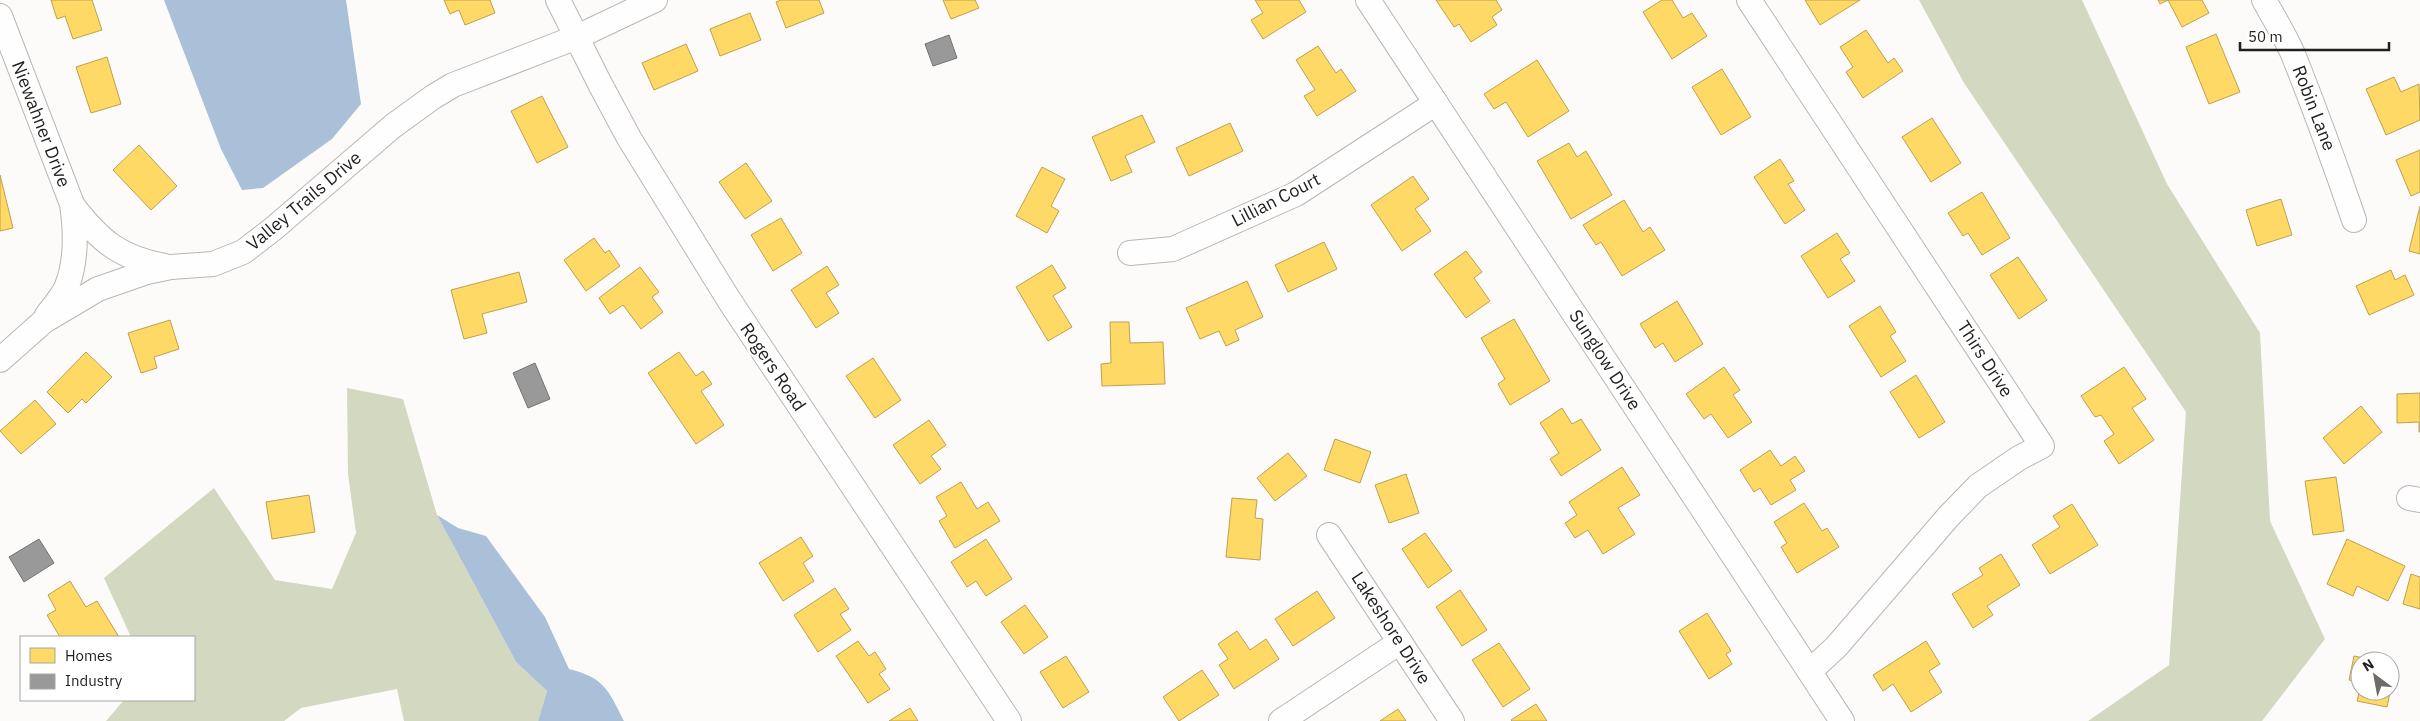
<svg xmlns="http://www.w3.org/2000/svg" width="2420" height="721" viewBox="0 0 2420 721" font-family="'IBM Plex Sans',sans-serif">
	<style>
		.forest { fill: #d2d9c0 }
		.water { fill: #aac0d9 }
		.homes { fill: #ffd966; stroke: #bca150 }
		.industry { fill: #999; stroke: #757474 }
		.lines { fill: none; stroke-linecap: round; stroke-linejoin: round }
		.street-casing { stroke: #b9b6b4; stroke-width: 26 }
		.street { stroke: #fffefe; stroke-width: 24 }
		.labels { text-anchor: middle; stroke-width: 5; stroke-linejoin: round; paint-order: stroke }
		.street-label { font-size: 18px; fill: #211e1c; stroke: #fff }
	</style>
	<rect width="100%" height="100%" fill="#fdfbf9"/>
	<g class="forest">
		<polygon points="1919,0 2082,0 2167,184 2260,333 2270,521 2325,639 2262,721 2088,721 2169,665 2186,412 1964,83"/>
		<polygon points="347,388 403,399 437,515 516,662 547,691 538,721 404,721 397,689 301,708 284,721 106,721 124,700 194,700 194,637 131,637 104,578 214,488 275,580 332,589 356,533 348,474"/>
	</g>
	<g class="water">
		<polygon points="164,0 346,0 361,104 332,139 263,188 242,190 221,149"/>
		<path d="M 437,515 L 458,528 L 486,536 L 545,617 L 569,669 C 605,678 608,690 624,721 L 538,721 L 547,691 L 516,662 Z"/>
	</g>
	<g class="homes">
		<polygon points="51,0 92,0 102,30 73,39 65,16 57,19"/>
		<polygon points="444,0 490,0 495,13 465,25 459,10 450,14"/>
		<polygon points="781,0 819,0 824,13 786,28 776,2"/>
		<polygon points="943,0 975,0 979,8 951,19"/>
		<polygon points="1255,0 1299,0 1306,12 1263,39 1251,20 1263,13"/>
		<polygon points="1436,0 1496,0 1502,10 1492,17 1497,25 1471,42 1459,24 1454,27"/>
		<polygon points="1662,0 1672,0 1683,18 1692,13 1707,36 1672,59 1643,12"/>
		<polygon points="1805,0 1860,0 1820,25"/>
		<polygon points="2158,0 2202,0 2209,13 2182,27 2168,0 2160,4"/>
		<polygon points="750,13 761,40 720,56 710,29"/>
		<polygon points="1866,30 1888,63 1894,58 1903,71 1863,98 1846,72 1853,67 1840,47"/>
		<polygon points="2216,34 2240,92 2209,104 2186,47"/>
		<polygon points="686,44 698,71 654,90 642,63"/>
		<polygon points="1318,46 1336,73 1341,69 1356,91 1317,116 1304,96 1315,90 1296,60"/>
		<polygon points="107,57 121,104 91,113 76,67"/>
		<polygon points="1537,60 1569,111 1528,137 1506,102 1494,109 1484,94"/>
		<polygon points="1722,69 1751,117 1721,135 1692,87"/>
		<polygon points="2394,77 2401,92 2419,84 2420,120 2386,135 2366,89"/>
		<polygon points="542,96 568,147 537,163 511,111"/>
		<polygon points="1142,115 1155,142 1125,156 1132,172 1111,181 1092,137"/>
		<polygon points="1932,118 1961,163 1931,182 1902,137"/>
		<polygon points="1230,123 1243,151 1189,176 1176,148"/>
		<polygon points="1569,143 1577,157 1586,151 1612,195 1571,219 1537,161"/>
		<polygon points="139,145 177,186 151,210 113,170"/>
		<polygon points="2420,150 2420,192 2411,196 2396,160"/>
		<polygon points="1780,159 1794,181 1788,184 1805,210 1785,224 1754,177"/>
		<polygon points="746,163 772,201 745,219 719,182"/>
		<polygon points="1042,167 1065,179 1051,206 1059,211 1047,233 1016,216"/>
		<polygon points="0,175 13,228 0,231"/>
		<polygon points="1413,176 1429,199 1415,209 1431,231 1402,251 1371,205"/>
		<polygon points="1982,192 2010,238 1982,255 1968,233 1963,236 1948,213"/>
		<polygon points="2281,199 2292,235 2257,246 2246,210"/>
		<polygon points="1624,200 1643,232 1650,227 1665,250 1622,276 1601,242 1596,245 1583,225"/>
		<polygon points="2420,206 2420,254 2409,251"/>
		<polygon points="781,218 802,253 773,271 751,235"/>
		<polygon points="1837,233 1850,253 1840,259 1855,281 1828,298 1801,256"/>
		<polygon points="594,238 605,253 609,250 620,266 586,291 564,260"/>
		<polygon points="1324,242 1337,269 1288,292 1275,265"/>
		<polygon points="1466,251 1482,272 1474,278 1490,301 1466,318 1434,274"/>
		<polygon points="2018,257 2047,300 2019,319 1990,275"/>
		<polygon points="1052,265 1066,288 1053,296 1072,327 1048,341 1016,287"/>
		<polygon points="827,266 839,285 826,293 839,313 816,328 791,290"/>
		<polygon points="640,267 659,292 652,297 663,312 641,329 623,305 610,314 599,298"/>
		<polygon points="2391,270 2395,280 2405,275 2414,295 2369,315 2356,286"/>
		<polygon points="519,272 527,302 482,314 487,333 464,339 451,290"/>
		<polygon points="1247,281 1263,317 1235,330 1239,340 1226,346 1219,331 1200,339 1186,308"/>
		<polygon points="1677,301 1703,344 1675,362 1663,343 1655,348 1640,324"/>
		<polygon points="1880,306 1896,332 1890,336 1906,361 1881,377 1849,326"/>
		<polygon points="1514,319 1550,381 1510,405 1498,384 1505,379 1481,338"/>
		<polygon points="170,320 179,349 154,357 157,368 141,373 128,333"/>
		<polygon points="1110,322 1129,322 1130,343 1163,342 1165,384 1102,386 1101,364 1111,363"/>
		<polygon points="86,352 112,377 86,403 82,399 68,413 47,392"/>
		<polygon points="679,352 696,376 703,371 712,384 701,391 724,425 696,444 648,373"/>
		<polygon points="873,358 901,400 875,418 846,376"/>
		<polygon points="1724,367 1740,390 1733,395 1752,422 1728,438 1711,414 1704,419 1686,394"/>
		<polygon points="2124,367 2146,399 2132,408 2154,440 2119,464 2104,441 2114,434 2101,415 2095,417 2081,396"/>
		<polygon points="1916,375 1945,422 1919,438 1890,392"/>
		<polygon points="2420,393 2420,432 2419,432 2419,422 2397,423 2397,394"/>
		<polygon points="35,400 56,424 21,454 0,431"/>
		<polygon points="2361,406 2382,432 2344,464 2323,438"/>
		<polygon points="1562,408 1572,424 1581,419 1601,450 1561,476 1550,459 1559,453 1540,423"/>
		<polygon points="929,420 946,445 931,456 941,469 920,484 893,445"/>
		<polygon points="1335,439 1371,452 1360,483 1324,470"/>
		<polygon points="1770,450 1781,466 1795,456 1805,471 1790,480 1796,490 1771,505 1760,488 1754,492 1740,470"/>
		<polygon points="1288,453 1307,476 1275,501 1257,478"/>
		<polygon points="1622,467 1640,495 1618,508 1635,534 1603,554 1588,530 1575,538 1565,523 1577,515 1569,502"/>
		<polygon points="1406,474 1419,513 1389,523 1375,485"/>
		<polygon points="2336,477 2344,531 2313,535 2305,481"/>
		<polygon points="961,482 977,509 988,502 1000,521 955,548 939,521 947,516 936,497"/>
		<polygon points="309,495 315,532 272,539 266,502"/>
		<polygon points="1232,498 1257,500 1255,518 1263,519 1260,560 1226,557"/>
		<polygon points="1804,503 1822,531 1827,528 1839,547 1797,573 1781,547 1787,543 1774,522"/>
		<polygon points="2072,504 2098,545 2050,574 2032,545 2060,527 2053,516"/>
		<polygon points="1425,533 1452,571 1428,588 1402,549"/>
		<polygon points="801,537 813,556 803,563 814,581 783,601 759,563"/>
		<polygon points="986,539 1012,579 986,596 976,581 967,587 951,562"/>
		<polygon points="2347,539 2405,566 2388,601 2357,586 2353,596 2327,584"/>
		<polygon points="2001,554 2020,585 1987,606 1993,615 1973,628 1952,594 1983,575 1979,568"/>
		<polygon points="2411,574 2420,577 2420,609 2403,604"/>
		<polygon points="70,581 86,607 97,601 119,637 60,637 47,615 56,610 48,595"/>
		<polygon points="835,588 849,609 840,614 851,630 818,652 794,615"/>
		<polygon points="1460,590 1487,630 1462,646 1436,607"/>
		<polygon points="1317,591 1335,618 1293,646 1275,619"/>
		<polygon points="1025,605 1048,637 1024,654 1001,622"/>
		<polygon points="1707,613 1731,651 1726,654 1732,664 1709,679 1679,631"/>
		<polygon points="1237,631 1250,650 1266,639 1279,659 1234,689 1219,665 1228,659 1218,644"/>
		<polygon points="858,641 869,656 875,652 886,669 879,674 890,689 868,703 836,656"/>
		<polygon points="1926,641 1940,664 1929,671 1942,692 1911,712 1893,684 1883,691 1873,675"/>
		<polygon points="1499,643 1530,689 1503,707 1472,660"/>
		<polygon points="1066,656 1089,692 1063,708 1040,672"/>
		<polygon points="2354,656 2379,661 2360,661 2360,683 2349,680"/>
		<polygon points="2390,663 2396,665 2387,707 2357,701 2360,689 2390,691"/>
		<polygon points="1202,670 1219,695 1179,721 1163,697"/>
		<polygon points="1536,704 1547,721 1512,721 1511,720"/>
		<polygon points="910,708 918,721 889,721"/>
		<polygon points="1398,709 1406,721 1380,721"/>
	</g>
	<g class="industry">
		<polygon points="949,35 957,58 933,66 925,44"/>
		<polygon points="535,363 550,399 528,408 513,373"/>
		<polygon points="39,539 54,563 24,582 9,557"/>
	</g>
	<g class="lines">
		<g class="street-casing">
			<g id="street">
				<polyline points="558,0 600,84 629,138 729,300 1009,721"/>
				<polyline points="1368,0 1842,721"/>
				<polyline points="1749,0 2042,446 2019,458 1978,486 1949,516 1836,647 1810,671"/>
				<path d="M 2264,0 C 2274,18 2285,36 2293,54 C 2315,109 2335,164 2354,220"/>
				<path d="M 0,16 L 72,204 C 76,231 77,260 67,286 C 63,296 54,306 47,315"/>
				<path d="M 73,206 C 100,241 120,258 165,266"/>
				<polyline points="1130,253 1173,249 1296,194 1436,103"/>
				<polyline points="0,360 44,321 98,289 147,272 171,267 213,264 243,252 273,229 393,126 433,97 453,85 577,37 655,0"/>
				<polyline points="2409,498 2420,500"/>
				<polyline points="1329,535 1452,721"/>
				<polyline points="1281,721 1400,642"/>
			</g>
		</g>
		<use href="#street" class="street"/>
	</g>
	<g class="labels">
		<g class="street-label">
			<text transform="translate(2314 108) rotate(69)" y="6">Robin Lane</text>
			<text transform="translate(41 124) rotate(69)" y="6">Niewahner Drive</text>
			<text transform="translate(1276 200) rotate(-27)" y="6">Lillian Court</text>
			<text transform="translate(304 201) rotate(-40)" y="6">Valley Trails Drive</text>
			<text transform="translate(1985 359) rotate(57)" y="6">Thirs Drive</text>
			<text transform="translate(1605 360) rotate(57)" y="6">Sunglow Drive</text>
			<text transform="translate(773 367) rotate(56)" y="6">Rogers Road</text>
			<text transform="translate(1391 628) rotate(57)" y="6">Lakeshore Drive</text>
		</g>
	</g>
	<rect x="20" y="636" width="175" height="65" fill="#ffffff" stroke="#a6a5a4"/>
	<rect x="30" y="648" width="25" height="15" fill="#ffd966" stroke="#a6a5a4"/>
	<text x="65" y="661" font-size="15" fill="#211e1c">Homes</text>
	<rect x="30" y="674" width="25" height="15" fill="#999999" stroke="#a6a5a4"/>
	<text x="65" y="686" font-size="15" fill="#211e1c">Industry</text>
	<g transform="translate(2375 676) rotate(328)"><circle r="24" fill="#ffffff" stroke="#a6a5a4"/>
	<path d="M0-4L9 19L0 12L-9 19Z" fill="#6e6b69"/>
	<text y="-8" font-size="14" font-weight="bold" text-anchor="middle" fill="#211e1c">N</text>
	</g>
	<path d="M2240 42v8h149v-8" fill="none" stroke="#211e1c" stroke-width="2.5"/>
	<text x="2248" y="42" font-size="15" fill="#211e1c" stroke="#ffffff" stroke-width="4" paint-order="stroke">50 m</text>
</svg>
